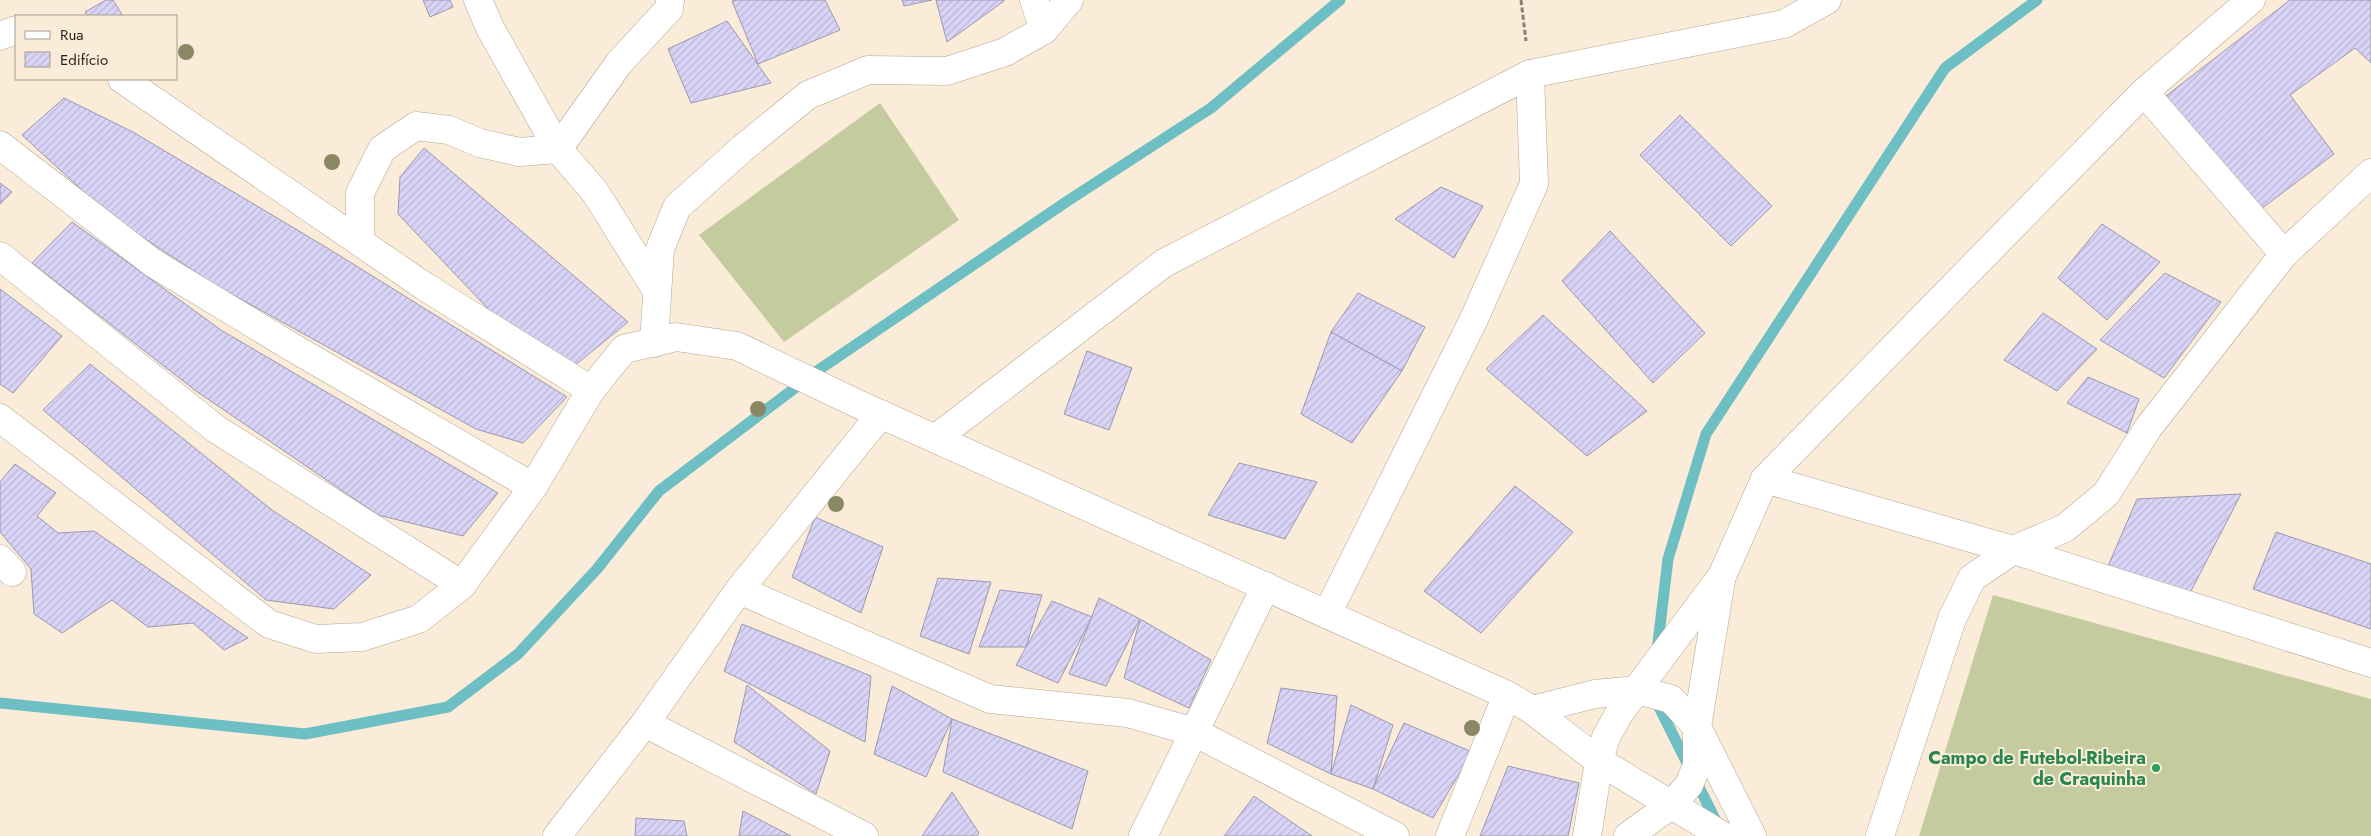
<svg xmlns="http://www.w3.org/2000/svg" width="2371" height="836" viewBox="0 0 2371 836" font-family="Jost,sans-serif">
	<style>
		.grass { fill: #c4cc9f }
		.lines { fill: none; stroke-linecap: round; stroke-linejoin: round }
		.stream { stroke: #6ebfc3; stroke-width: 11 }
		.building { fill: url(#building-hatch); stroke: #9b98ad }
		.minor-casing { stroke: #b3a693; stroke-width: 29 }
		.path { stroke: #898073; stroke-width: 3; stroke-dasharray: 5 2.5; stroke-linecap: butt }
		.minor { stroke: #fff; stroke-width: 28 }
		.tree { fill: #8a8764 }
		.leisure-dot { fill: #2e9e5b; stroke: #faecd8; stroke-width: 2 }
		.labels { text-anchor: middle; stroke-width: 4; stroke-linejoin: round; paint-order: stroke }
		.leisure-label { font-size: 18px; font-weight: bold; fill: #27864d; stroke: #faecd8; text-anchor: end }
	</style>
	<defs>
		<pattern id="building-hatch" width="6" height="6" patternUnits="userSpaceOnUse" patternTransform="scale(1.25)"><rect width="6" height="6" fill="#d9d4f7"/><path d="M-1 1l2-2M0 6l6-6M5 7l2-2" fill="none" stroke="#bab6d3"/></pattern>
	</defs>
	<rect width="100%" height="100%" fill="#faecd8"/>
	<g class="grass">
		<polygon points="880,103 959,220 784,342 699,235"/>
		<polygon points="1993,595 2371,699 2371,836 1919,836"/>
	</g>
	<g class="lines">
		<g class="stream">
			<polyline points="1657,651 1668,559 1706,434 1945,68 2037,0"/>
			<polyline points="1655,699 1718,825"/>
			<polyline points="0,703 305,734 448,707 518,654 597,569 659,491 820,369 1069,200 1211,108 1340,0"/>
		</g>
	</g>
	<g class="building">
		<polygon points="106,0 113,0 123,16 88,16 85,12"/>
		<polygon points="423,0 450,0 453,7 430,17"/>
		<polygon points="736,0 825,0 840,30 758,64 732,1"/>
		<polygon points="902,0 932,0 904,6"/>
		<polygon points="936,0 1004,0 1004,1 947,42"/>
		<polygon points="2290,0 2371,0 2371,63 2355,48 2290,95 2334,154 2253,215 2162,99"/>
		<polygon points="727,21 771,83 691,103 668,49"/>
		<polygon points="64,98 133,132 329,249 567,397 523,443 476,429 215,285 109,215 22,135"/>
		<polygon points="1680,115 1772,206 1731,246 1640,155"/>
		<polygon points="424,148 628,322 574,366 492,313 398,214 400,177"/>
		<polygon points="0,183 12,192 0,204"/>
		<polygon points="1441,187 1483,206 1454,258 1395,219"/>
		<polygon points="72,222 221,330 498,493 463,536 378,515 196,391 32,263"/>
		<polygon points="2102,224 2160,262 2107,320 2058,278"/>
		<polygon points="1610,231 1705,333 1653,383 1562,281"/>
		<polygon points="2165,273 2221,302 2164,378 2100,340"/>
		<polygon points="0,289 62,336 13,393 0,384"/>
		<polygon points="1358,293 1425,327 1402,371 1331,332"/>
		<polygon points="2043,313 2097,349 2057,391 2004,360"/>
		<polygon points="1543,315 1647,411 1587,456 1486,369"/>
		<polygon points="1331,332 1402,371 1352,443 1301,414"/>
		<polygon points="1087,351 1132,368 1109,430 1064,414"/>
		<polygon points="90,364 272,510 371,575 334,609 266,600 43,410"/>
		<polygon points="2088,377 2139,399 2127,433 2067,403"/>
		<polygon points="1239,463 1317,482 1285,539 1208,515"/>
		<polygon points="15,464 56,493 37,516 58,533 94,531 248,638 224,650 193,623 148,627 112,600 62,633 34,614 31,569 0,532 0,482"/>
		<polygon points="1515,486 1573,532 1481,633 1424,591"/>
		<polygon points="2241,494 2189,595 2108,566 2137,499"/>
		<polygon points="815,517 883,547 861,613 792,577"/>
		<polygon points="2276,532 2371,564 2371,629 2253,589"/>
		<polygon points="938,578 991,582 969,654 920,636"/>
		<polygon points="1000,590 1042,595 1026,647 979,647"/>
		<polygon points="1099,598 1140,619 1106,686 1069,674"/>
		<polygon points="1052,601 1092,617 1058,683 1016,665"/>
		<polygon points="1140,619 1211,660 1189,708 1124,678"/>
		<polygon points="742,624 871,676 865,742 724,671"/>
		<polygon points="747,685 830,751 816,794 734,742"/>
		<polygon points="892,686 952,719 926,777 874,754"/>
		<polygon points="1281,688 1337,696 1331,774 1267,743"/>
		<polygon points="1351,705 1393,725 1373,789 1331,774"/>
		<polygon points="952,719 1088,771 1072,829 943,772"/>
		<polygon points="1404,723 1472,752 1433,818 1373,789"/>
		<polygon points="1508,766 1579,783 1568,836 1480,836"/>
		<polygon points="952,792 979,833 977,836 922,836"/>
		<polygon points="1254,796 1312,836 1224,836"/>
		<polygon points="743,811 791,836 739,836"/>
		<polygon points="636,818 684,821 687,836 635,836"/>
	</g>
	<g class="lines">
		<g class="minor-casing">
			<g id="minor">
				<polyline points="478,0 490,28 558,149 595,192 657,291"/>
				<polyline points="1044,30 1069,0"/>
				<polyline points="0,36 16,30"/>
				<polyline points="122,79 424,286 591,390"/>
				<polyline points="2144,92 2284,254"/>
				<polyline points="0,145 153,263 290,346 533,487"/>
				<polyline points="360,241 360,193 382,149 416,126 449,130 480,143 519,152 558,149 619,63 669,9 670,0"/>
				<polyline points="0,256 216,429 462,585"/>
				<polyline points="654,343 660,249 677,207 743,148 808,95 868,70 947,71 1005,52 1044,30 1034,0"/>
				<polyline points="0,418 269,624 316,639 362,637 419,619 462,585 533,487 591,390 624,349 676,337 737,346 860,405 1507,695 1532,710 1599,761 1723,836"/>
				<polyline points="936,438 1164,263 1530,74 1784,24 1827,0"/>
				<polyline points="1765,479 2013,550 2371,663"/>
				<polyline points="0,559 12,572"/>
				<polyline points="739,590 990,699 1128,713 1194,732 1395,836"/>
				<polyline points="1327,614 1473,321 1534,184 1530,74"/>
				<polyline points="1532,710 1595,694 1637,690 1671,699 1697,727 1752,836"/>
				<polyline points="645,723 864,836"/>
				<polyline points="557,836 645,723 739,590 881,414"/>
				<polyline points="1143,836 1266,586"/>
				<polyline points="1450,836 1507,695"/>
				<polyline points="1587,836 1599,761 1606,737 1620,712 1722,576 1765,479 2144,92 2251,0"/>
				<polyline points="1628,836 1671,805 1689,785 1697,765 1697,727 1721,580"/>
				<polyline points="1880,836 1952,619 1972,578 2013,550 2065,528 2106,494 2148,428 2284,254 2371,173"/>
			</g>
		</g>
		<polyline class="path" points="1521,0 1526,41"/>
		<use href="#minor" class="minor"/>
	</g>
	<g class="tree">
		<circle cx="186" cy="52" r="8"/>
		<circle cx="332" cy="162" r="8"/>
		<circle cx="758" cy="409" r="8"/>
		<circle cx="836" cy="504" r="8"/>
		<circle cx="1472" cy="728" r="8"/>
	</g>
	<circle class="leisure-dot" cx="2156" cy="768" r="5"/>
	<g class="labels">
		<g class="leisure-label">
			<text x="2146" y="764">Campo de Futebol-Ribeira<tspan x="2146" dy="21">de Craquinha</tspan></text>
		</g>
	</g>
	<rect x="15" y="15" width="162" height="65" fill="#faecd8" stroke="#a69c8d"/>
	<rect x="25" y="31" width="25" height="8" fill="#ffffff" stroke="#a69c8d"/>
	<text x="60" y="40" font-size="15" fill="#29241c">Rua</text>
	<rect x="25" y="52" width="25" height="15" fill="url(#building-hatch)" stroke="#a69c8d"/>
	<text x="60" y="65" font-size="15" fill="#29241c">Edifício</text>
</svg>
